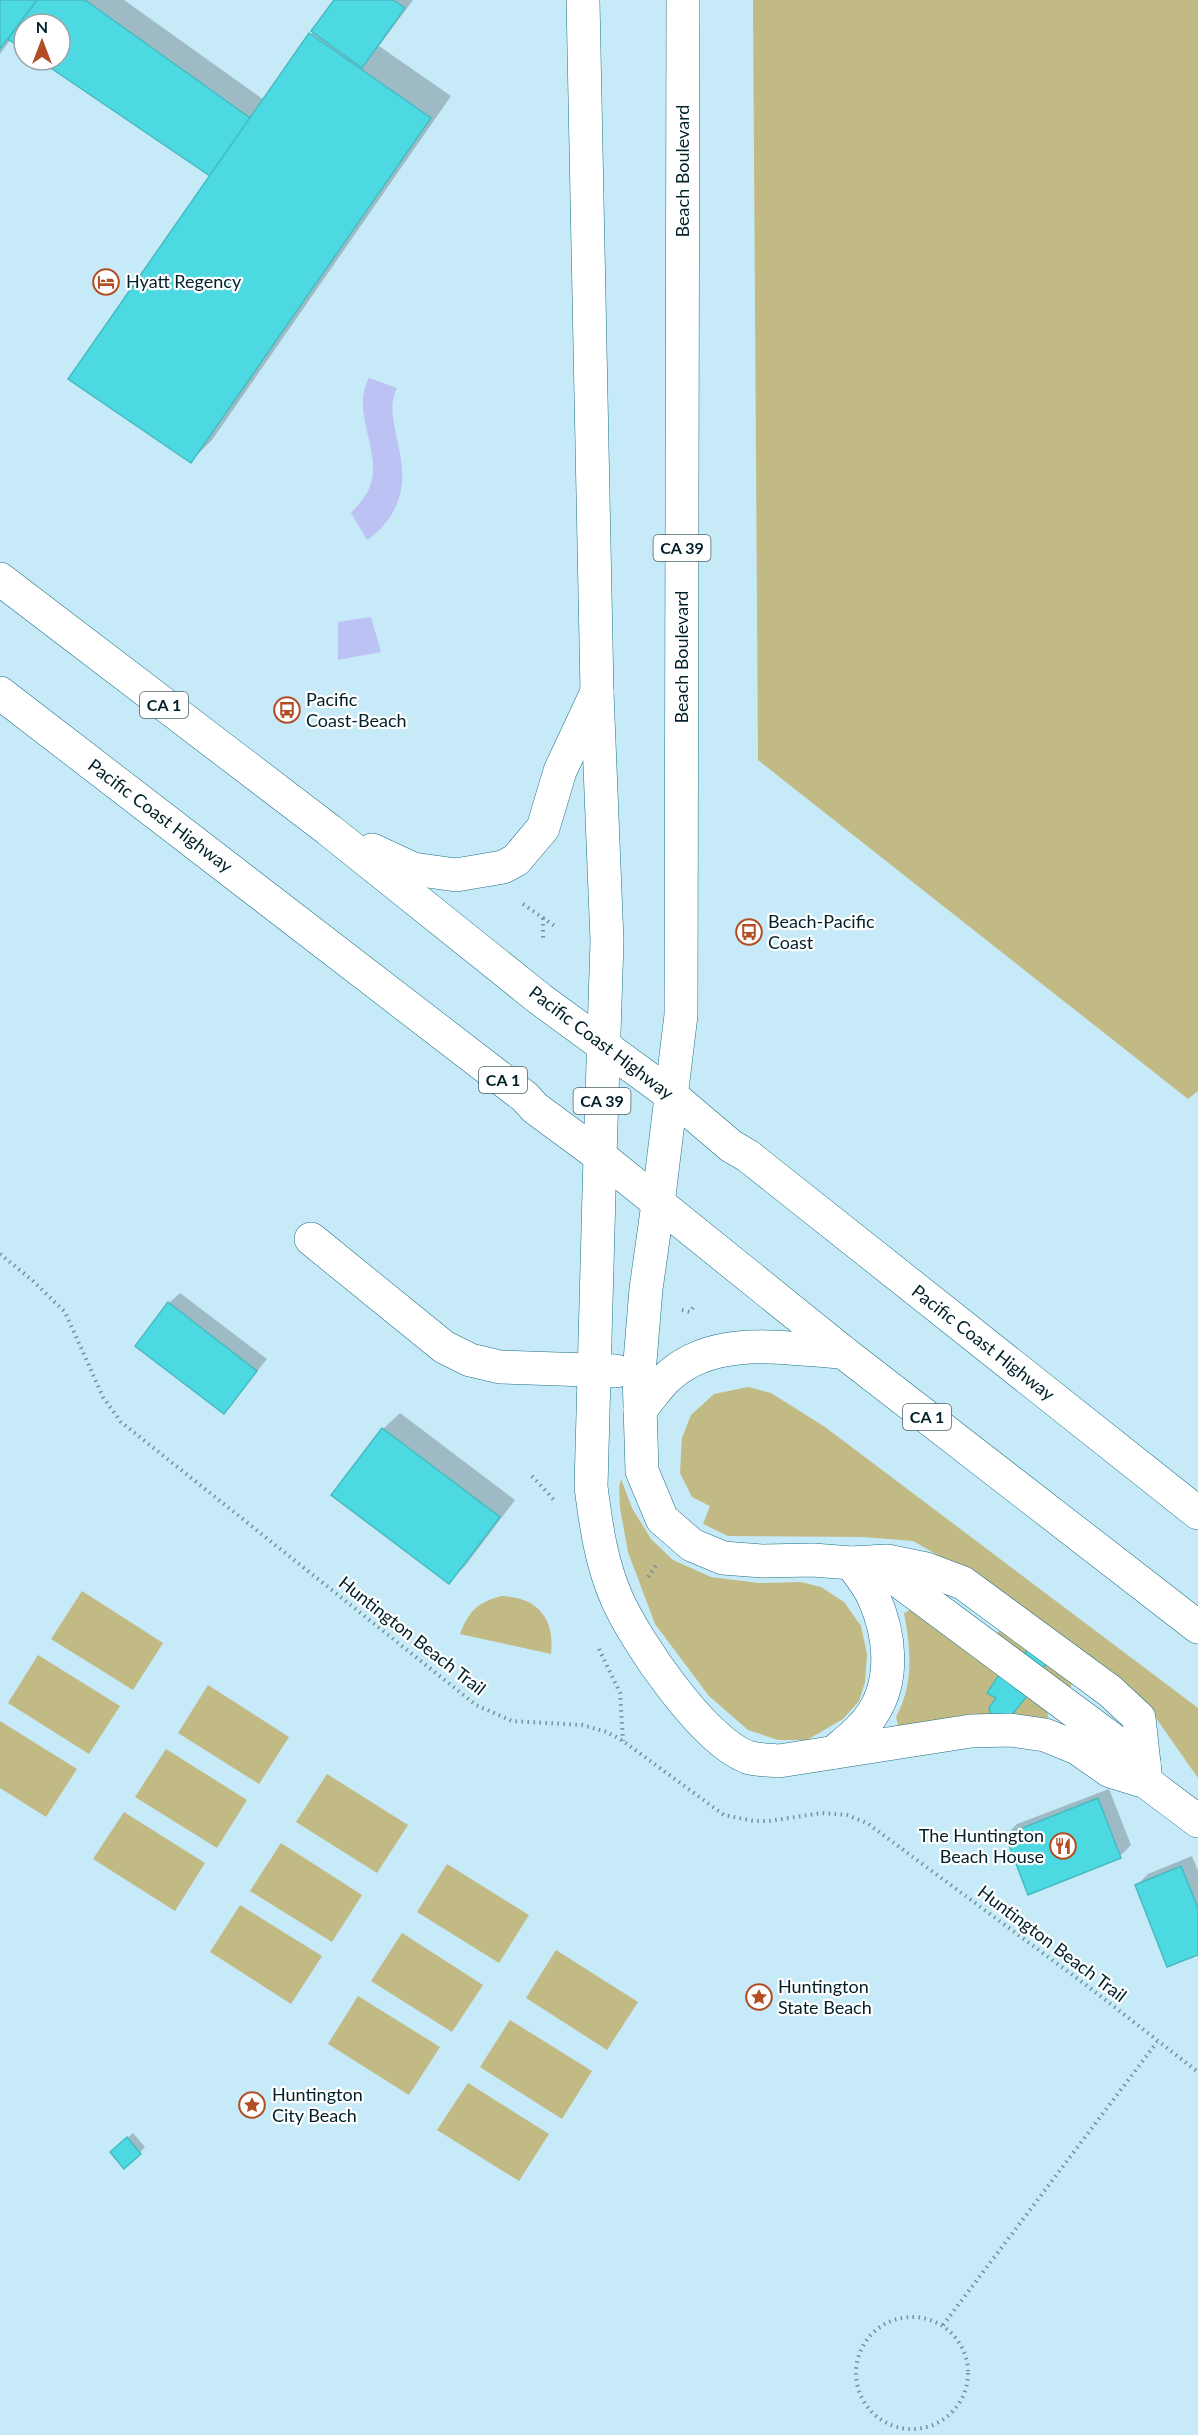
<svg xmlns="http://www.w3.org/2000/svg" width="1198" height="2435" viewBox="0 0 1198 2435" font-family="Lato,sans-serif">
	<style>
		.green { fill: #c2ba85 }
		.water { fill: #bdc2f4 }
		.shadow { fill: #0003 }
		.building { fill: #4dd9e1; stroke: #46bbc1; stroke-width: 1.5 }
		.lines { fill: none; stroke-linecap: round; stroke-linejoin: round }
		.minor-casing { stroke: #1f7086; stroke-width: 34 }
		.major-casing { stroke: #1f7086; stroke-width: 34 }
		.highway-casing { stroke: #1f7086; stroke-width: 34 }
		.path { stroke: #70929d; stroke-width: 4; stroke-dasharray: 1.5 4.5; stroke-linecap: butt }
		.minor { stroke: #fff; stroke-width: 33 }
		.major { stroke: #fff; stroke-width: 33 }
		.highway { stroke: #fff; stroke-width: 33 }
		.labels { text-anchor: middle; stroke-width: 4.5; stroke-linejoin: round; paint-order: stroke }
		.shield { fill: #fff; stroke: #4c6369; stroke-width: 1.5 }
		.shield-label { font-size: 16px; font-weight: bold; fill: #002029 }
		.street-label { font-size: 18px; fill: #002029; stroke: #fff }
		.poi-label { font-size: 18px; fill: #002029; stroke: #fff; text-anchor: start }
	</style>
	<rect width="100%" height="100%" fill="#c6eaf7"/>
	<g class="green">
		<polygon points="753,0 1198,0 1198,1091 1188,1099 758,760"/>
		<polygon points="748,1387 771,1393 825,1427 1198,1708 1198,1778 1151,1711 969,1573 913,1541 863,1537 728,1536 703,1524 710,1506 692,1497 680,1473 682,1438 691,1415 714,1394"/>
		<polygon points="621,1479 632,1508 651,1539 673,1560 711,1577 759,1583 801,1582 821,1587 844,1602 861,1626 867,1654 865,1682 859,1701 843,1719 807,1740 778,1740 748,1730 709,1696 655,1624 628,1552 620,1508 619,1488"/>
		<polygon points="82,1591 163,1643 133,1690 51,1639"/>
		<path d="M 501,1596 C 537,1597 555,1618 551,1654 L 460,1634 C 468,1612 478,1602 501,1596 Z"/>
		<path d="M 912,1609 L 1047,1708 L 1048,1717 L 1045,1721 L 899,1728 L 896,1717 C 914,1684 911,1650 904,1613 Z"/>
		<polygon points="1006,1626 1072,1683 1070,1689 998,1644 998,1632"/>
		<polygon points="38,1655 120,1706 89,1754 8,1703"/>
		<polygon points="208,1685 289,1737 259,1784 178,1733"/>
		<polygon points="0,1721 77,1769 46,1817 0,1788"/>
		<polygon points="166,1749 247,1800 217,1848 135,1797"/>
		<polygon points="327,1774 408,1825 377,1873 296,1822"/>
		<polygon points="124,1812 205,1863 175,1911 93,1859"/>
		<polygon points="281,1843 362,1895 332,1942 250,1891"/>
		<polygon points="447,1864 529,1915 499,1963 417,1912"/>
		<polygon points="240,1905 322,1956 291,2004 210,1952"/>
		<polygon points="402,1933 483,1985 452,2032 371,1981"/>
		<polygon points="556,1950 638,2002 607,2050 526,1998"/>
		<polygon points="358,1996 440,2047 409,2095 328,2044"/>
		<polygon points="510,2020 592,2071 562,2119 480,2067"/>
		<polygon points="468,2083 549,2134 519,2181 437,2130"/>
	</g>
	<g class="water">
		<path d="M 369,378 L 397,388 C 379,422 422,468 390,517 C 384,526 376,534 367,540 L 351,513 C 357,506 364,499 368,491 C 386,455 349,414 369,378 Z"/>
		<polygon points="371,617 381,652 338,660 338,622"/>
	</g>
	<g class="shadow">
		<polygon points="0,0 124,0 264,100 336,0 413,0 379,46 451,96 212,440 191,461 212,176 41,60 60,60 60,24 24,24 24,48 11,39 0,54"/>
		<polygon points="180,1293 267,1359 224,1412 169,1303"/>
		<polygon points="400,1413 515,1500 465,1566 448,1582 383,1429"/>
		<polygon points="1109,1789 1131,1845 1120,1856 1006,1835 1017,1824"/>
		<polygon points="1192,1856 1198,1871 1198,1954 1137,1885 1148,1874"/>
		<polygon points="133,2133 145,2147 125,2167 117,2147"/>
	</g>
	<g class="building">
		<polygon points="0,0 37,0 0,49"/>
		<polygon points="37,0 85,0 250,118 210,176 39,60 60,60 60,24 24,24 24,50 8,39"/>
		<polygon points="334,0 393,0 405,8 362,68 311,31"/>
		<polygon points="309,33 431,118 191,463 68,379"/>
		<polygon points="168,1302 257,1371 224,1414 135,1346"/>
		<polygon points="382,1428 500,1517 449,1584 331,1495"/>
		<polygon points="1030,1647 1049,1660 1039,1673 1020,1659"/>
		<polygon points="999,1675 1028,1695 1010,1717 991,1715 989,1708 996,1698 987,1693"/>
		<polygon points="1098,1798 1121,1858 1028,1895 1005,1835"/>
		<polygon points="1181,1866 1198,1908 1198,1955 1167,1967 1135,1885"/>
		<polygon points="127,2137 141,2154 124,2169 110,2152"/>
	</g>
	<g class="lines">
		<g class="minor-casing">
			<g id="minor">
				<path d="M 600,1156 L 591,1487 C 596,1525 601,1563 617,1599 C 636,1642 703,1740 747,1757 C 756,1760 769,1760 779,1761 L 971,1731 L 1010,1730 L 1045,1735 L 1077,1748 L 1110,1771 L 1146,1782 L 1198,1821"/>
				<polyline points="658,1204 646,1289 639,1373 642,1471 662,1519 692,1545 723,1558 762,1561 813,1560 851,1563 887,1561 926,1569 963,1583 1110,1691 1139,1718 1146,1782"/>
				<polyline points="311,1239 444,1347 470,1360 500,1367 616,1371"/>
				<polyline points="876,1564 1144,1763"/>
				<path d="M 834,1752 C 848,1740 863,1729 873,1713 C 895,1679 890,1634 874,1598 C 869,1586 859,1574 851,1563"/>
			</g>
		</g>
		<g class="major-casing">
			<g id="major">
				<polyline points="583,0 597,692 607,941 600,1156"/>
				<polyline points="658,1204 681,1015 683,0"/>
			</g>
		</g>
		<g class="highway-casing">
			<g id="highway">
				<polyline points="0,579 329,830 540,999 671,1095 731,1146 748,1156 1198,1513"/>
				<polyline points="0,693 525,1097 535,1108 600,1156 843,1352 1198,1627"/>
				<polyline points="372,850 413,869 456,875 503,867 516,860 543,828 560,771 597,692"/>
				<path d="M 640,1410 C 650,1399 659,1384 670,1375 C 717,1334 787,1349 843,1352"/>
			</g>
		</g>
		<g class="path">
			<polyline points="523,904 556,927"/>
			<polyline points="543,918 543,938"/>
			<polyline points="0,1254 32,1280 65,1312 103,1397 121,1422 476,1705 512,1721 582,1725 607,1732 623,1741 724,1815 754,1821 769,1821 822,1813 847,1815 867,1823 1090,1988 1198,2072"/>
			<polyline points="682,1310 690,1312 694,1306"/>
			<polyline points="532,1476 556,1502"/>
			<polyline points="648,1577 658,1563"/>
			<polyline points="599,1649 620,1693 623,1741"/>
			<circle cx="912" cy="2373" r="56"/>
			<polyline points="943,2325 1157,2042"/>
		</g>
		<use href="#minor" class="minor"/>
		<use href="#major" class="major"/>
		<use href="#highway" class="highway"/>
	</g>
	<defs>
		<g id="hotel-ring" transform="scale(1.35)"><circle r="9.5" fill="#fff" stroke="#b34d24" stroke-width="1.5"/><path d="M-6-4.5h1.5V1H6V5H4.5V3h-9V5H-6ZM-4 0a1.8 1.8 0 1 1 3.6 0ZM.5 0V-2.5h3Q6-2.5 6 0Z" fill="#b34d24"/></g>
		<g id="bus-ring" transform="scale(1.35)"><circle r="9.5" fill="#fff" stroke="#b34d24" stroke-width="1.5"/><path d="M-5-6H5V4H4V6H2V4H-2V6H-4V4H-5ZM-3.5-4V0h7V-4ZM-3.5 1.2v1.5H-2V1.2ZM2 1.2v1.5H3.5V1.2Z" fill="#b34d24"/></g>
		<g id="restaurant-ring" transform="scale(1.35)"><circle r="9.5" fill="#fff" stroke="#b34d24" stroke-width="1.5"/><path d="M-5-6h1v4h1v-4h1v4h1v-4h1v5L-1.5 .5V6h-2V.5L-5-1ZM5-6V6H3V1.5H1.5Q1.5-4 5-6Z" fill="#b34d24"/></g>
		<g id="sight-ring" transform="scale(1.35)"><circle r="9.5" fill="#fff" stroke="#b34d24" stroke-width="1.5"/><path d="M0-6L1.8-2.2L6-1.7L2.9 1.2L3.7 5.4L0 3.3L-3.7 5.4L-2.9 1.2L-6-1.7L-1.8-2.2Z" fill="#b34d24"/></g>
	</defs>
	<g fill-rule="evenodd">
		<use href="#hotel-ring" x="106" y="282"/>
		<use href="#bus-ring" x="287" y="710"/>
		<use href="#bus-ring" x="749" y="932"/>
		<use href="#restaurant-ring" x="1063" y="1846"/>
		<use href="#sight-ring" x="759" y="1997"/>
		<use href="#sight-ring" x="252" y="2105"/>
	</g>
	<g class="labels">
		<g class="shield">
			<rect x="653.5" y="535" width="57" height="26" rx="4.5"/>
			<rect x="140" y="692" width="48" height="26" rx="4.5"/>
			<rect x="479" y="1067" width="48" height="26" rx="4.5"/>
			<rect x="573.5" y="1088" width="57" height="26" rx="4.5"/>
			<rect x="903" y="1404" width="48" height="26" rx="4.5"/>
		</g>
		<g class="shield-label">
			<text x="682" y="554">CA 39</text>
			<text x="164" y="711">CA 1</text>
			<text x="503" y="1086">CA 1</text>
			<text x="602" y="1107">CA 39</text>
			<text x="927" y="1423">CA 1</text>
		</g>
		<g class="street-label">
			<text transform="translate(683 171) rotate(-90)" y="6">Beach Boulevard</text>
			<text transform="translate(682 657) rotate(-90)" y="6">Beach Boulevard</text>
			<text transform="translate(160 816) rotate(37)" y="6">Pacific Coast Highway</text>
			<text transform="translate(601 1043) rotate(37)" y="6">Pacific Coast Highway</text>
			<text transform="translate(983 1343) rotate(38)" y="6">Pacific Coast Highway</text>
			<text transform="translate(412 1636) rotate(38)" y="6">Huntington Beach Trail</text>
			<text transform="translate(1052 1944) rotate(37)" y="6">Huntington Beach Trail</text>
		</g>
		<g class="poi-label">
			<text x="126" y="288">Hyatt Regency</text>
			<text x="306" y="706">Pacific<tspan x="306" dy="21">Coast-Beach</tspan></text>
			<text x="768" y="928">Beach-Pacific<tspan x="768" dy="21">Coast</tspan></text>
			<text x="1044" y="1842" text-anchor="end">The Huntington<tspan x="1044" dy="21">Beach House</tspan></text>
			<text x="778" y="1993">Huntington<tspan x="778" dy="21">State Beach</tspan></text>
			<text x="272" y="2101">Huntington<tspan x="272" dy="21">City Beach</tspan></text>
		</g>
	</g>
	<g transform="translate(42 42)"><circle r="28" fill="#ffffff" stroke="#99a6a9" stroke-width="1.5"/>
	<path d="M0-4.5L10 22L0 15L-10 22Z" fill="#b34d24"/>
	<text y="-9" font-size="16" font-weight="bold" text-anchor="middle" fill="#002029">N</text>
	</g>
</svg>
